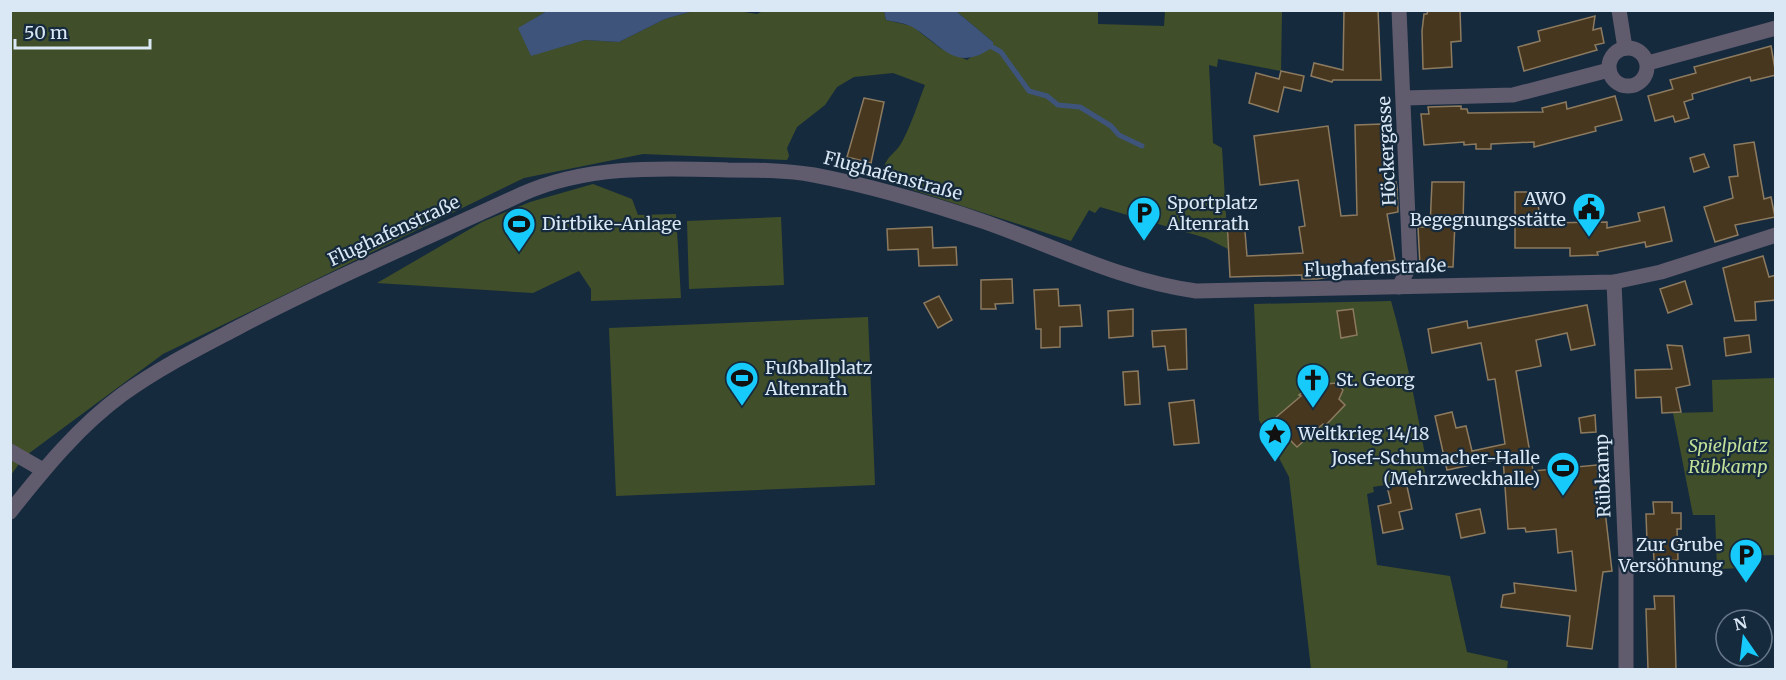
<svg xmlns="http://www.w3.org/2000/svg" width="1786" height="680" viewBox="0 0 1786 680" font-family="Merriweather,serif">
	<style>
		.green { fill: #404f29 }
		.water { fill: #3e547a }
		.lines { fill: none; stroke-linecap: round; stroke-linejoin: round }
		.stream { stroke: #3e547a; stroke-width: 5 }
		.building { fill: #47371e; stroke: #8d7b60; stroke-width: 1.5 }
		.street { stroke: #615b6e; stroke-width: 15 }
		.labels { text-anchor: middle; stroke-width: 4.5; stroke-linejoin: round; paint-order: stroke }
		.street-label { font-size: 18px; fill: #dae7f4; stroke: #162a3e }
		.poi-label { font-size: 18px; fill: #dae7f4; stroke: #162a3e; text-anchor: start }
		.park-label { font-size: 18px; font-style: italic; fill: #c2df98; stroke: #162a3e }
	</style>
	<rect width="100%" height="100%" fill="#162a3e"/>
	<g class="green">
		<path d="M 731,10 L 757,14 L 765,10 L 884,11 L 886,20 L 912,26 L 940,48 L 967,60 L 993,42 L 956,11 L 1098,11 L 1098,24 L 1164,26 L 1165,11 L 1282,11 L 1281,71 L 1218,59 L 1217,67 L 1209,65 L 1213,143 L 1222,148 L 1228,249 L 1206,238 L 1100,207 L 1095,213 L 1089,210 L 1071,241 L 885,181 C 880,156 895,157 903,140 C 912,123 918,103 925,85 L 893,73 L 854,77 L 837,87 L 825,105 L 797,127 L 787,148 L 789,156 L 787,160 L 643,154 L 524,178 L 163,354 L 24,457 L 11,475 L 11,11 L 547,11 L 519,28 L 531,55 L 585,40 L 619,42 L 665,19 L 693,11 Z"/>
		<polygon points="593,184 632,199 638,215 676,214 681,298 591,301 591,289 579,271 533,293 377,283 482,222 530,202"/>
		<polygon points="781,217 784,285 689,289 687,221"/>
		<path d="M 1391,301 C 1406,353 1416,406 1426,460 L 1423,461 L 1426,478 L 1373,487 L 1374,492 L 1367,494 L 1377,565 L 1450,576 L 1467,652 L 1508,661 L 1507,669 L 1311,669 L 1289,477 L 1259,420 L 1254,304 Z"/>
		<polygon points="868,317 875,485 616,496 609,328"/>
		<polygon points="1775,378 1775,555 1743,556 1743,568 1717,569 1715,515 1693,515 1673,413 1713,412 1712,380"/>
	</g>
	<g class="water">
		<polygon points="547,11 547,10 693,11 665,19 619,42 585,40 531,56 518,28"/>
		<path d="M 884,11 L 956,11 L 993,42 L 993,47 C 956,73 944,47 914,28 C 906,23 895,22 886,20 Z"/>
	</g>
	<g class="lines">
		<polyline class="stream" points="987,44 1001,52 1029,91 1047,96 1058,105 1080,107 1111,126 1119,135 1142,146"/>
	</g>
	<g class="building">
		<polygon points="1344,10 1378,10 1381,80 1333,80 1332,82 1311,76 1314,63 1343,70"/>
		<polygon points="1428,10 1460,10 1461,41 1451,42 1452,67 1423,69 1422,31 1424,14 1427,14"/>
		<polygon points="1595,16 1593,30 1601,28 1604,43 1595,45 1597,50 1524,71 1518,47 1540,41 1538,31"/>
		<polygon points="1771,46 1776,75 1751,81 1750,77 1692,94 1693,99 1684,102 1689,118 1675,122 1673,116 1655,121 1648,96 1673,89 1670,80 1696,73 1694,67"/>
		<polygon points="1281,71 1304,76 1301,91 1284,87 1278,112 1249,103 1256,73 1279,79"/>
		<polygon points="1615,96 1622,120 1595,127 1596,131 1534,147 1534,142 1491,144 1491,149 1476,149 1476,144 1464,145 1464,142 1424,145 1421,114 1429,114 1428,107 1461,106 1461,109 1467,109 1468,113 1543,112 1542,108 1566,102 1567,109"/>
		<polygon points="864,98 884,102 871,163 847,157"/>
		<polygon points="1383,124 1386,184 1396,182 1397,187 1398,212 1387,214 1395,260 1340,270 1341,275 1317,279 1302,279 1302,275 1230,277 1227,220 1244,219 1247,256 1303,253 1299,227 1305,226 1298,180 1260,185 1254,136 1328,126 1341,216 1357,215 1355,125"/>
		<polygon points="1754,142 1764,199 1771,197 1775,217 1735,225 1738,235 1715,242 1704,207 1733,198 1729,177 1738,176 1734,145"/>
		<polygon points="1704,154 1709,167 1694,172 1690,158"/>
		<polygon points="1432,182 1464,182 1463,223 1455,222 1453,267 1420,266 1418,227 1430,227"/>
		<polygon points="1515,192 1536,192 1541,223 1607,222 1607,228 1640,221 1638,213 1664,207 1672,241 1646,247 1645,242 1597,252 1598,255 1570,256 1570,248 1515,248"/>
		<polygon points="932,227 933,248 956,247 957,265 919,266 918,249 888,250 887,229"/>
		<polygon points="1763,256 1769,277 1776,275 1776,300 1755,302 1756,320 1735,321 1723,268"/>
		<polygon points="1012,279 1013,303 995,304 996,309 981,309 981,280"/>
		<polygon points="1685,281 1692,304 1668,313 1660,289"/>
		<polygon points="1058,289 1059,306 1080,305 1082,326 1060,327 1060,347 1041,348 1041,329 1036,329 1034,290"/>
		<polygon points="939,296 952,320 938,328 924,303"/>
		<polygon points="1587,305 1595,345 1571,350 1567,333 1536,340 1541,366 1516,371 1533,471 1597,465 1598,476 1601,476 1612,571 1603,572 1592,649 1567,646 1570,616 1501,607 1503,595 1515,593 1514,583 1576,591 1572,551 1558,553 1556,529 1526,532 1525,528 1508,529 1503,458 1447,470 1435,416 1452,412 1456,428 1466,426 1472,451 1505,444 1495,379 1488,380 1481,343 1432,353 1428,329 1467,321 1468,328"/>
		<polygon points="1133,309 1133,336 1109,338 1108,311"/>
		<polygon points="1353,309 1357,335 1341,338 1337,311"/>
		<polygon points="1186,329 1187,369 1168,370 1165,346 1153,347 1152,331"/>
		<polygon points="1749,335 1751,352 1726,356 1724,338"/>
		<polygon points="1667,345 1682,346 1690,385 1676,388 1681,412 1662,413 1661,397 1636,398 1635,370 1672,369"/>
		<polygon points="1138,371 1140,404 1125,405 1123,372"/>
		<polygon points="1323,378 1327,384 1336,383 1343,390 1339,399 1345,405 1325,426 1323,424 1297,447 1290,440 1279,449 1269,436 1280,426 1274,419 1301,396 1299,395"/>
		<polygon points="1194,400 1199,443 1174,445 1169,403"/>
		<polygon points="1595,415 1596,432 1581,433 1579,418"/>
		<polygon points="1406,482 1412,509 1399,512 1403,529 1383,533 1378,506 1391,503 1387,486"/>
		<polygon points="1653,502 1672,502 1672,513 1681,513 1681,529 1677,529 1678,560 1654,561 1653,542 1647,542 1646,514 1654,514"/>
		<polygon points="1480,509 1485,533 1461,538 1456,514"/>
		<polygon points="1654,596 1674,596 1676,669 1648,669 1646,609 1655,609"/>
	</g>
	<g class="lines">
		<g class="street">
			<polyline points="1619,10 1625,48"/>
			<circle cx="1628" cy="67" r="19"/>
			<polyline points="1648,63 1776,28"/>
			<polyline points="1404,98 1513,95 1609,70"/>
			<polyline points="1614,282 1626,561 1626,670"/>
			<polyline points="1399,287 1410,265 1399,10"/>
			<polyline points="10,451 43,470"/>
			<path d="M 10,512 C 44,469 79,426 123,394 C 159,368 199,348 237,328 C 330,279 427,238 522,194 C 587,165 658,168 728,170 C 756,170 786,170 814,175 C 872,186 929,203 985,222 C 1056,247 1122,281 1196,291 L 1614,282 L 1661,272 L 1776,235"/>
		</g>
	</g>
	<defs>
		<g id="civic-pin" transform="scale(1.725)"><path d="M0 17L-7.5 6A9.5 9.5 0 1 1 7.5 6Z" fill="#16cafb" stroke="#162a3e"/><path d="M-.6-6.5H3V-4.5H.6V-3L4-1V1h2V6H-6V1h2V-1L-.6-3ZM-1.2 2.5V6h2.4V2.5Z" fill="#111"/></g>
		<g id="parking-pin" transform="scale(1.725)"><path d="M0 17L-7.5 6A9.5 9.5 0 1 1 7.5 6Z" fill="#16cafb" stroke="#162a3e"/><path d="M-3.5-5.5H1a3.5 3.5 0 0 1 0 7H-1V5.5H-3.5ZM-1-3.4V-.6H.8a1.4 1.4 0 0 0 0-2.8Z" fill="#111"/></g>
		<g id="stadium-pin" transform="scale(1.725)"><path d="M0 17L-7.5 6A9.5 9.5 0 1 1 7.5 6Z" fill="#16cafb" stroke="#162a3e"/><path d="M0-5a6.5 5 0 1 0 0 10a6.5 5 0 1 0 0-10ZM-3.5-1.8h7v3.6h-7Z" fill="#111"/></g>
		<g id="church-pin" transform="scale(1.725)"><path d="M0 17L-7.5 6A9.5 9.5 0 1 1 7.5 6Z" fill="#16cafb" stroke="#162a3e"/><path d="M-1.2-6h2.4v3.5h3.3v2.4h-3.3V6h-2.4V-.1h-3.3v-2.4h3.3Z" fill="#111"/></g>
		<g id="sight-pin" transform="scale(1.725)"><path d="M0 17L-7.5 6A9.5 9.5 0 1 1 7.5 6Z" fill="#16cafb" stroke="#162a3e"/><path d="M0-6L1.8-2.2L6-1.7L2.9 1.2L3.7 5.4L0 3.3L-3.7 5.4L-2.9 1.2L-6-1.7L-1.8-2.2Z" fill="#111"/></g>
	</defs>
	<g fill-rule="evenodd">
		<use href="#civic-pin" x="1589" y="209"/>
		<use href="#parking-pin" x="1144" y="213"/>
		<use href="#stadium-pin" x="519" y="224"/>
		<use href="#stadium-pin" x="742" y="378"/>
		<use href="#church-pin" x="1313" y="380"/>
		<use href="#sight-pin" x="1275" y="434"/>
		<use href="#stadium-pin" x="1563" y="468"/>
		<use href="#parking-pin" x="1746" y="555"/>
	</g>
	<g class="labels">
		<g class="street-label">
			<text transform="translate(1387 151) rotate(-93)" y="6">Höckergasse</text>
			<text transform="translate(893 176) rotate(15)" y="6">Flughafenstraße</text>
			<text transform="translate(394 231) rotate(-25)" y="6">Flughafenstraße</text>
			<text transform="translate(1375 268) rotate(-2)" y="6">Flughafenstraße</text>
			<text transform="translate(1603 476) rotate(-92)" y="6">Rübkamp</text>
		</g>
		<g class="poi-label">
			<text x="1566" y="205" text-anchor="end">AWO<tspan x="1566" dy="21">Begegnungsstätte</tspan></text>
			<text x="1167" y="209">Sportplatz<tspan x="1167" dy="21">Altenrath</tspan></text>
			<text x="542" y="230">Dirtbike-Anlage</text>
			<text x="765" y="374">Fußballplatz<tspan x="765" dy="21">Altenrath</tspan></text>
			<text x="1336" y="386">St. Georg</text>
			<text x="1298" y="440">Weltkrieg 14/18</text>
			<text x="1540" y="464" text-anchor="end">Josef-Schumacher-Halle<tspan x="1540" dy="21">(Mehrzweckhalle)</tspan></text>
			<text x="1723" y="551" text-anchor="end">Zur Grube<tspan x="1723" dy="21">Versöhnung</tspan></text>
		</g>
		<g class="park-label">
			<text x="1728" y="452">Spielplatz<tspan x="1728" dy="21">Rübkamp</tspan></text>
		</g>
	</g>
	<rect width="1786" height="680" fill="none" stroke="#dae7f4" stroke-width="24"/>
	<g transform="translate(1744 638) rotate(346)"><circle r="28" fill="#162a3e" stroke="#647687" stroke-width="1.5"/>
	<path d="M0-4.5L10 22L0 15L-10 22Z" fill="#16cafb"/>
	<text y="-9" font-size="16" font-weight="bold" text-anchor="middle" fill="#dae7f4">N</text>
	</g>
	<path d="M15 39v9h135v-9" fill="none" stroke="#dae7f4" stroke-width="3"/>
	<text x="24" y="39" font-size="18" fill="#dae7f4" stroke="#162a3e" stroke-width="4.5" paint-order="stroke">50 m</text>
</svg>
